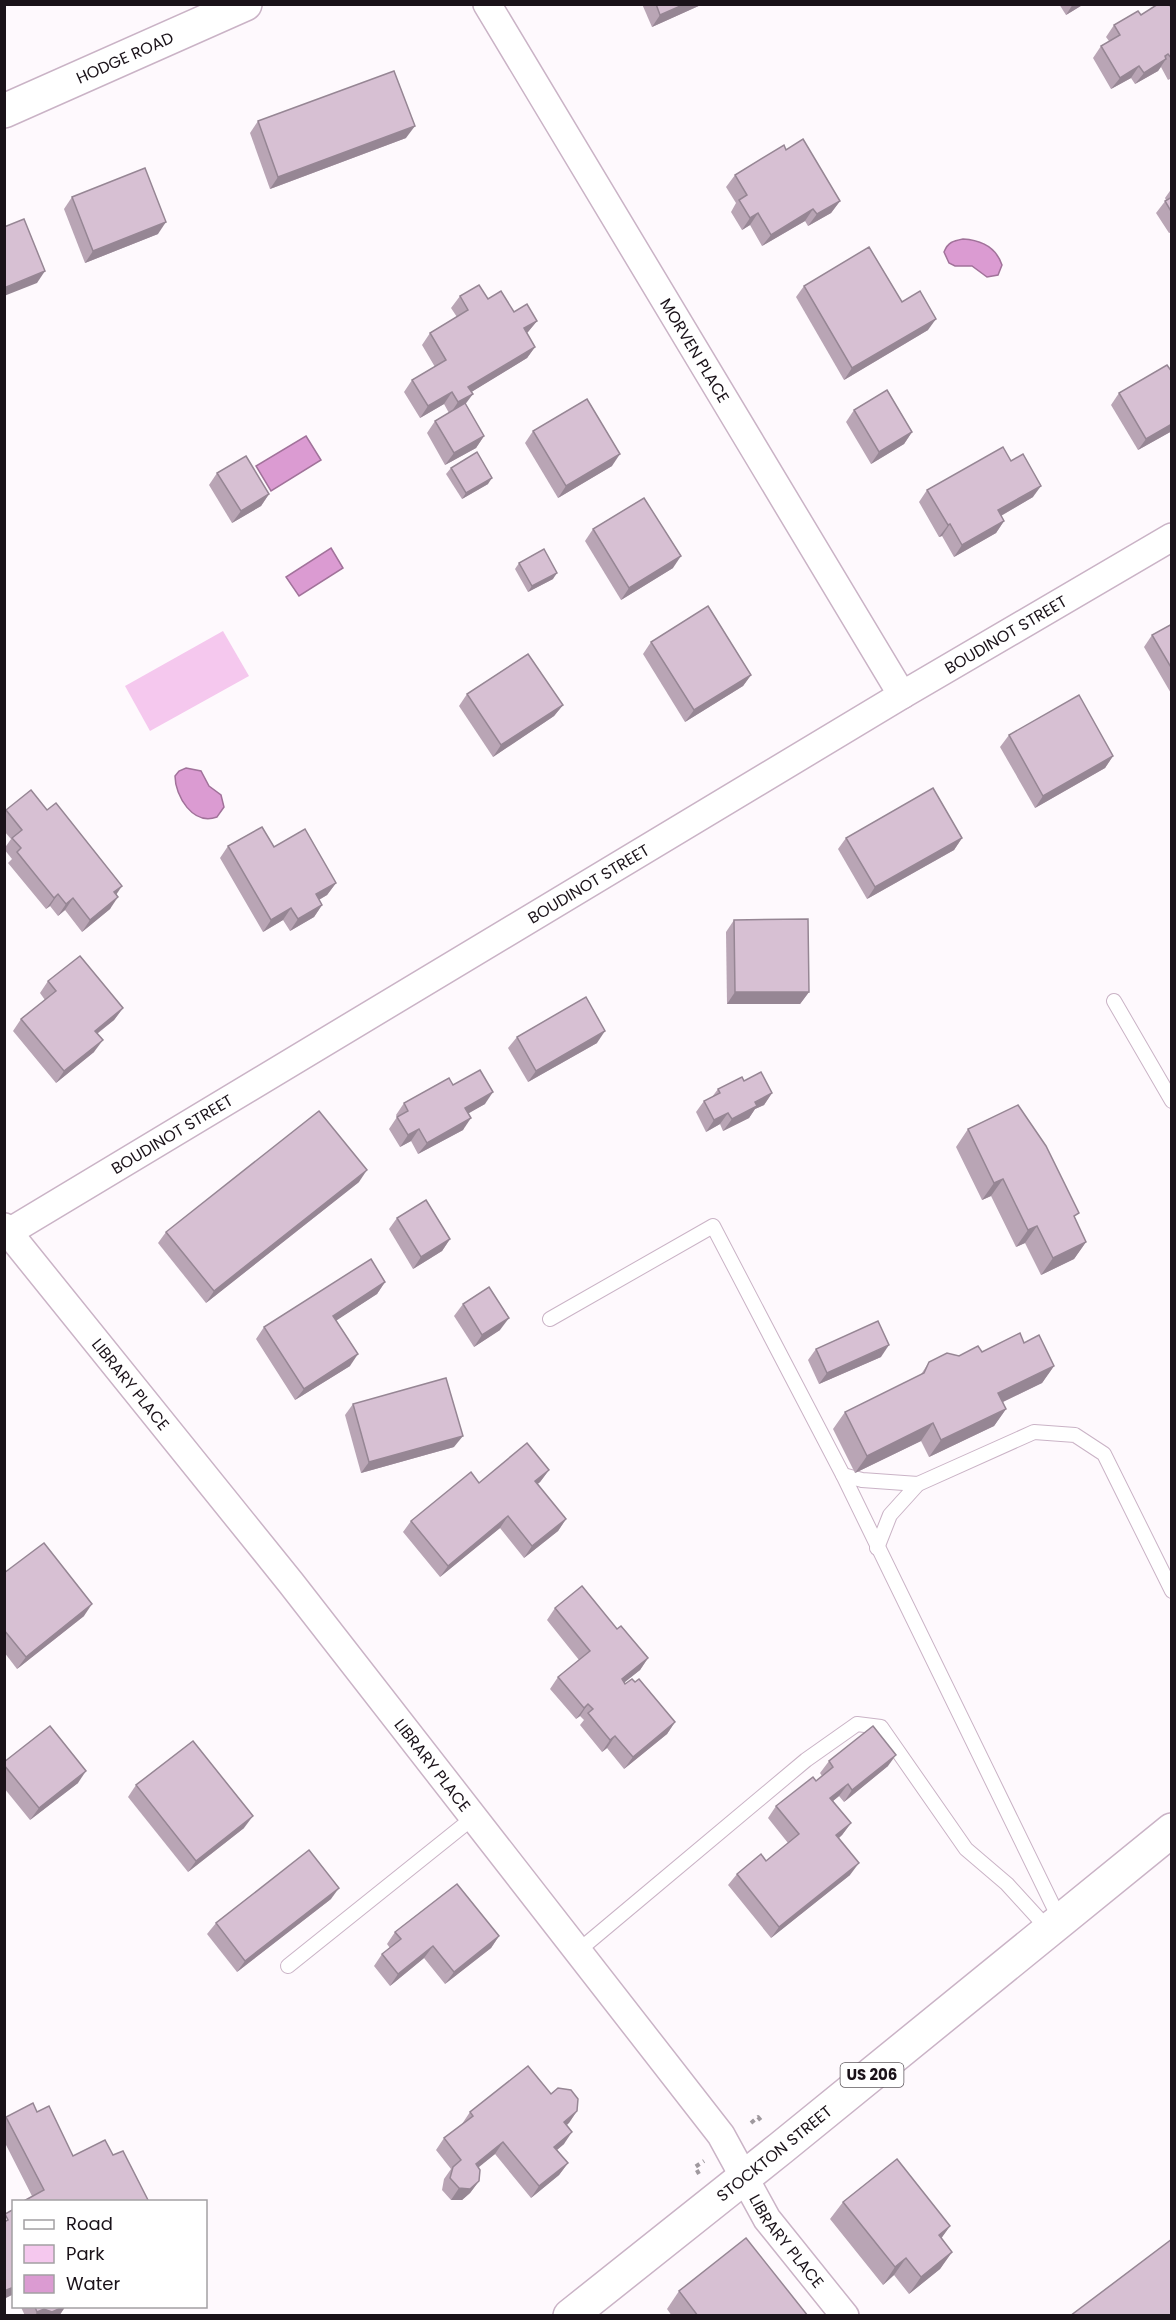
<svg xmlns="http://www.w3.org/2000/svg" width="1176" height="2320" viewBox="0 0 1176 2320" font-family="Poppins,sans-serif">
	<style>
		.green { fill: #f5c8ee }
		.water { fill: #db9bd2; stroke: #a1729a; stroke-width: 1.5 }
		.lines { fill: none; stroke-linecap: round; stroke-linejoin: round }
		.lane-casing { stroke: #cab3c6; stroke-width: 16 }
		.street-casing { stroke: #cab3c6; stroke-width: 30 }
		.secondary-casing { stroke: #cab3c6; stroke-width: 36 }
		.highway-casing { stroke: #cab3c6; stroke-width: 36 }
		.path { stroke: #9f999e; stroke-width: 4; stroke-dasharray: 4.5 4.5; stroke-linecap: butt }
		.lane { stroke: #fff; stroke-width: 14 }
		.street { stroke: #fff; stroke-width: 27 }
		.secondary { stroke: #fff; stroke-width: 33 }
		.highway { stroke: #fff; stroke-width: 33 }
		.wall { fill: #b9a5b5 }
		.shaded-wall { fill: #968694 }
		.building { fill: #d7c0d3; stroke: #968694; stroke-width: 1.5 }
		.labels { text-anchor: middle; stroke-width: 4.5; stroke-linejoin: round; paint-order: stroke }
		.shield { fill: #fff; stroke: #5f595e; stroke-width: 1.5 }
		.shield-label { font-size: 15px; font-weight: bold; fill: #1a1219 }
		.street-label { font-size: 16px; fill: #1a1219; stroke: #fff }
	</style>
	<rect width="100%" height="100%" fill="#fef9fd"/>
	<polygon class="green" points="223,631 249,676 150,731 125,686"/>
	<g class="water">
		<path d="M 963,239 C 980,240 996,247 1002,265 L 998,275 L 987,277 L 972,266 L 955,266 L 949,263 L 944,252 C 948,242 953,241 963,239 Z"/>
		<polygon points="306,436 321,460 271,491 256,466"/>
		<polygon points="331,548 343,568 299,596 286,577"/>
		<path d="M 186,768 L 201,771 L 209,786 L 221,795 L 224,807 L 217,817 C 193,826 175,796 175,776 L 179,771 Z"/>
	</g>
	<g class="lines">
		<g class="lane-casing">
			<g id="lane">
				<polyline points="1114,1001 1172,1101"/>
				<polyline points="550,1319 713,1226 843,1475 1060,1920"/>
				<polyline points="843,1475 862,1480 918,1484"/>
				<polyline points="877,1548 890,1515 918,1484 1034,1432 1075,1435 1104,1454 1172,1591"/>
				<polyline points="578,1951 806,1760 857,1724 881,1727 966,1849 1007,1884 1049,1930"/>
				<polyline points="288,1966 474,1817"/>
			</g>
		</g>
		<g class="street-casing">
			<g id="street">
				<path id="s1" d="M 487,4 L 902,695"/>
				<path id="s2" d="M 4,1227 L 291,1583 L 721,2135 L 767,2219 L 845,2316"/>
				<path id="s3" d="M 9,1232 L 902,695 L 1172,537"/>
			</g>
		</g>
		<g class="secondary-casing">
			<g id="secondary">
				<path id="s4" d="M 4,111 L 245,4"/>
			</g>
		</g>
		<g class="highway-casing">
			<g id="highway">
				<path id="s5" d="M 570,2316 L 781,2148 L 1172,1830"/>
			</g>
		</g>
		<g class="path">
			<polyline points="751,2123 758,2117 762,2122"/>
			<polyline points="699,2174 695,2167 704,2161"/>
		</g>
		<use href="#lane" class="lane"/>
		<use href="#street" class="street"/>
		<use href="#secondary" class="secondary"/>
		<use href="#highway" class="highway"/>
	</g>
	<g class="wall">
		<polygon points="642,4 703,4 652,27"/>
		<polygon points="1059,4 1084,4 1066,15"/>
		<polygon points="1172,9 1172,78 1168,80 1161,67 1158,71 1135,84 1131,78 1111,89 1093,58 1101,46 1109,41 1106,37 1114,25 1141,15"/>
		<polygon points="258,121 406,138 270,189 250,133"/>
		<polygon points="786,150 840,201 831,213 808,226 805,221 762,246 750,225 742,230 731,212 736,203 726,187 735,175"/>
		<polygon points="1172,188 1172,232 1169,233 1156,213 1166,200 1165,198"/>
		<polygon points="72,197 158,234 85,263 64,209"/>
		<polygon points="804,286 902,302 928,330 844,380 796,297"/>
		<polygon points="460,296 488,299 514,312 537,321 527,333 535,347 527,358 471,392 465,404 484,436 476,448 445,465 427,433 435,421 449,413 444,404 420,418 404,392 412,380 435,367 422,345 430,333 457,317 451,308"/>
		<polygon points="1119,393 1172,431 1138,450 1111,405"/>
		<polygon points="854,410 912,432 904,444 871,464 846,422"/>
		<polygon points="533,431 612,466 558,498 525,443"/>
		<polygon points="451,468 488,484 462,499 446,474"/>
		<polygon points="217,473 269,494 261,506 232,523 209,485"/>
		<polygon points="927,490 1033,497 1001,516 1004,521 996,533 954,557 942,536 939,537 919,502"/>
		<polygon points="593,529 673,568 621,600 585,541"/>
		<polygon points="519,563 553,579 528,592 515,569"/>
		<polygon points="1172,624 1172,695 1144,647 1152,635"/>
		<polygon points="651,642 751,675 743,686 685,722 643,654"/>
		<polygon points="467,694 563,705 554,716 493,757 459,706"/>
		<polygon points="1009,735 1113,756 1105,768 1035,808 1000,747"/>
		<polygon points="6,810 116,895 110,909 82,932 65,910 58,916 50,906 46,909 8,863 12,859 4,849 11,839 4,831 4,812"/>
		<polygon points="846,838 962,838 954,850 867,899 838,849"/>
		<polygon points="228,846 274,847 336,883 327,895 319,900 322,905 314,917 290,931 283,920 263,932 220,858"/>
		<polygon points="734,920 809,992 800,1004 727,1004 726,932"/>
		<polygon points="48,981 123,1008 114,1020 97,1034 94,1052 56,1083 13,1031 21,1019 45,1000 40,993"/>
		<polygon points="517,1037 597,1043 528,1082 508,1048"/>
		<polygon points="744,1081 772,1093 764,1105 755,1109 749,1118 723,1131 720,1124 706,1132 696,1112 704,1101 712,1097 718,1089"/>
		<polygon points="453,1085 485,1104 468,1113 463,1130 418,1154 411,1141 400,1147 389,1129 397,1117 396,1115 404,1103"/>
		<polygon points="968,1129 1075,1219 1086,1242 1074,1259 1041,1275 1025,1243 1016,1247 991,1196 982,1200 956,1147"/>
		<polygon points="359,1182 206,1303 158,1243 166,1232"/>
		<polygon points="397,1218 450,1239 442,1251 413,1269 389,1229"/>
		<polygon points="385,1282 377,1294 336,1320 350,1366 295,1400 256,1339 264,1327"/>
		<polygon points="463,1304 500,1330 474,1347 454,1316"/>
		<polygon points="1024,1343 1054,1366 1042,1383 1003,1402 1006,1409 994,1426 929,1457 921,1441 855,1473 833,1429 845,1412 920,1376 929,1362 982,1352"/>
		<polygon points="816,1349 881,1357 819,1384 808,1360"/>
		<polygon points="353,1404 454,1447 361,1473 345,1415"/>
		<polygon points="549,1470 540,1482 537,1484 566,1519 558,1531 524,1558 500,1528 440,1577 403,1532 411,1521 479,1483"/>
		<polygon points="4,1573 84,1616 17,1669 4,1652"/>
		<polygon points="555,1608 617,1629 648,1658 640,1670 624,1682 675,1722 667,1734 624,1769 607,1748 602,1752 580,1725 584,1720 580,1716 576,1719 550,1689 558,1677 579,1660 547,1620"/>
		<polygon points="829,1761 888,1766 844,1802 839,1796 833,1801 851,1823 842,1835 839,1838 850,1875 771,1938 728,1885 737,1874 766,1861 788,1843 768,1818 776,1806 816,1781 822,1776 820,1773"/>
		<polygon points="4,1762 78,1783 30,1820 4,1788"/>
		<polygon points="136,1785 244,1828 188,1872 128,1797"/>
		<polygon points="331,1899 237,1972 207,1934 216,1923"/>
		<polygon points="395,1932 499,1936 491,1948 445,1984 424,1958 390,1986 374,1966 382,1954 390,1948 387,1944"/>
		<polygon points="551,2094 577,2111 567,2125 564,2144 557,2150 568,2163 559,2175 531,2198 495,2154 478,2167 479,2181 470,2193 462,2200 451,2200 442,2190 444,2179 451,2169 436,2150 444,2138 462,2124 470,2112"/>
		<polygon points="37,2112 73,2156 113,2155 149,2202 21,2202 32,2196 4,2141 4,2120 6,2117"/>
		<polygon points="843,2202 950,2226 941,2238 952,2252 940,2269 909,2294 894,2275 883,2285 830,2219"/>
		<polygon points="679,2291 808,2316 672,2316 667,2309"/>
		<polygon points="21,2307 65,2307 59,2316 25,2316"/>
	</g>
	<g class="shaded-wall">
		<polygon points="685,4 703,4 652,27 660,15"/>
		<polygon points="1073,4 1084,4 1066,15"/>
		<polygon points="1168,54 1164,60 1166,59 1158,71 1135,84 1144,73"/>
		<polygon points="1139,66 1131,78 1111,89 1120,78"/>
		<polygon points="415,126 406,138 270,189 278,177"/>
		<polygon points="840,201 831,213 808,226 817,214"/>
		<polygon points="813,209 805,221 762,246 771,235"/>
		<polygon points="758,213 750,225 742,230 750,218"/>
		<polygon points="166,222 158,234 85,263 93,251"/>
		<polygon points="45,271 37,283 4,296 4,288"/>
		<polygon points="936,319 928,330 844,380 852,368"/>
		<polygon points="537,321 528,332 516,340 524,328"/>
		<polygon points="535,347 527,358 460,399 468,387"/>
		<polygon points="452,392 444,404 420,418 428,406"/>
		<polygon points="473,394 464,406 450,414 458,402"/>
		<polygon points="1172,424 1172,431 1138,450 1146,439"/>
		<polygon points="912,432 904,444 871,464 879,452"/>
		<polygon points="484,436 476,448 445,465 454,453"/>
		<polygon points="620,454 612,466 558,498 566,486"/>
		<polygon points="492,478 488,484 462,499 466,493"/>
		<polygon points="1041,486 1033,497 990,522 998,510"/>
		<polygon points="269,494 261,506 232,523 241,511"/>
		<polygon points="1004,521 996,533 954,557 962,545"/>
		<polygon points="950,524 942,536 939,537 948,525"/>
		<polygon points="681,556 673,568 621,600 629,588"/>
		<polygon points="557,573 553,579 528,592 532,586"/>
		<polygon points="751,675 743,686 685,722 694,710"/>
		<polygon points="563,705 554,716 493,757 501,745"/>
		<polygon points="1113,756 1105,768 1035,808 1043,796"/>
		<polygon points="962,838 954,850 867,899 875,887"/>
		<polygon points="336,883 327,895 308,906 316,894"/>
		<polygon points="122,886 114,898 114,892"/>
		<polygon points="58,894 50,906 46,909 54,898"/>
		<polygon points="118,897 110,909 82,932 90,920"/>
		<polygon points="73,898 65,910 58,916 66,904"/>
		<polygon points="322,905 314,917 290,931 298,919"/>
		<polygon points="291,908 283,920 263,932 271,920"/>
		<polygon points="735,992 809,992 800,1004 727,1004"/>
		<polygon points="123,1008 114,1020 86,1042 95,1031"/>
		<polygon points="605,1031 597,1043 528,1082 536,1071"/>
		<polygon points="103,1040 94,1052 56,1083 64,1071"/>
		<polygon points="493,1092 485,1104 457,1120 465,1108"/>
		<polygon points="772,1093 764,1105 755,1109 749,1118 723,1131 732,1119 755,1102"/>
		<polygon points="728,1113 720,1124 706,1132 714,1120"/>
		<polygon points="471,1118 463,1130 418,1154 427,1143"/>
		<polygon points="419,1129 411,1141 400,1147 408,1135"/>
		<polygon points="367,1170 359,1182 206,1303 214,1291"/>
		<polygon points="1003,1179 991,1196 982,1200 994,1183"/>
		<polygon points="1037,1226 1025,1243 1016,1247 1028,1230"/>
		<polygon points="450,1239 442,1251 413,1269 421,1257"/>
		<polygon points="1086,1242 1074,1259 1041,1275 1053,1258"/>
		<polygon points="385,1282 377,1294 325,1328 333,1316"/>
		<polygon points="509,1318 500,1330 474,1347 482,1335"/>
		<polygon points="889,1345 881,1357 819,1384 827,1373"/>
		<polygon points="358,1354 350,1366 295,1400 304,1389"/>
		<polygon points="1054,1366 1042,1383 986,1410 998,1393"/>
		<polygon points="1006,1409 994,1426 929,1457 941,1440"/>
		<polygon points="933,1423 921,1441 855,1473 867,1456"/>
		<polygon points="463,1436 454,1447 361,1473 369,1462"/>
		<polygon points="549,1470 540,1482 527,1493 535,1481"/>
		<polygon points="508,1516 500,1528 440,1577 448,1566"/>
		<polygon points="566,1519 558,1531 524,1558 532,1546"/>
		<polygon points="92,1604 84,1616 17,1669 26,1657"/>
		<polygon points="648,1658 640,1670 614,1691 622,1679"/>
		<polygon points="588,1704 580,1716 576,1719 584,1708"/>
		<polygon points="675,1722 667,1734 624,1769 633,1757"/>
		<polygon points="615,1736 607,1748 602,1752 610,1740"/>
		<polygon points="896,1755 888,1766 844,1802 852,1790"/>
		<polygon points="86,1771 78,1783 30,1820 39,1808"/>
		<polygon points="848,1784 839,1796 822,1810 830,1798"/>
		<polygon points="253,1816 244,1828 188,1872 196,1861"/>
		<polygon points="851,1823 842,1835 828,1847 836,1835"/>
		<polygon points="859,1863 850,1875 771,1938 779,1927"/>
		<polygon points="339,1888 331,1899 237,1972 245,1961"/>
		<polygon points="499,1936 491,1948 445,1984 454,1972"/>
		<polygon points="433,1946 424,1958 390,1986 398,1974"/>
		<polygon points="577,2111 569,2123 556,2134 564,2122"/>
		<polygon points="572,2132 564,2144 546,2159 554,2147"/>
		<polygon points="503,2142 495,2154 468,2176 476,2164"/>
		<polygon points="568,2163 559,2175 531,2198 539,2186"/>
		<polygon points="479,2181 470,2193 462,2200 451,2200 459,2188"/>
		<polygon points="950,2226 938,2243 939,2235"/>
		<polygon points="952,2252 940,2269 909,2294 921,2277"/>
		<polygon points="906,2258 894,2275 883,2285 895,2267"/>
		<polygon points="14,2287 14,2294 4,2299 4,2291"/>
		<polygon points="61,2307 65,2307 59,2316 35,2316 37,2312 44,2309"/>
	</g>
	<g class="building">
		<polygon points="656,4 685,4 660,15"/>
		<polygon points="1158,4 1169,4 1172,9 1172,59 1168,54 1165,56 1166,59 1144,73 1139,66 1120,78 1101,46 1120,35 1114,25 1138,11 1141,15"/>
		<polygon points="394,71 415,126 278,177 258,121"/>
		<polygon points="803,139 840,201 817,214 813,209 771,235 758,213 750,218 739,200 747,195 735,175 784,145 786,150"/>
		<polygon points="145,168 166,222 93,251 72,197"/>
		<polygon points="1172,197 1172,213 1165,201"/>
		<polygon points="24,219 45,271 4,288 4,227"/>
		<polygon points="869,247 902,302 920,291 936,319 852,368 804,286"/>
		<polygon points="479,285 488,299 501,291 514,312 527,304 537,321 524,328 535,347 468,387 473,394 458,402 452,392 428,406 412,380 446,360 430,333 468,310 460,296"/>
		<polygon points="1167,365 1172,372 1172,424 1146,439 1119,393"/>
		<polygon points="887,390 912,432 879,452 854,410"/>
		<polygon points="587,399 620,454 566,486 533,431"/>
		<polygon points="465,403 484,436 454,453 435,421"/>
		<polygon points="1003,447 1011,461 1023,454 1041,486 998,510 1004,521 962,545 950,524 948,525 927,490"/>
		<polygon points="477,452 492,478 466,493 451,468"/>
		<polygon points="246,456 269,494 241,511 217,473"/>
		<polygon points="644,498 681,556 629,588 593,529"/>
		<polygon points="544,549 557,573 532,586 519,563"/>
		<polygon points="708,606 751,675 694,710 651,642"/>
		<polygon points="1172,624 1172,669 1152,635"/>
		<polygon points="528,654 563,705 501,745 467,694"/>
		<polygon points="1079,695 1113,756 1043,796 1009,735"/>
		<polygon points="933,788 962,838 875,887 846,838"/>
		<polygon points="31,790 47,810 56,803 122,886 114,892 118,897 90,920 73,898 66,904 58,894 54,898 17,852 21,848 12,838 22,830 6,810"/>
		<polygon points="262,827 274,847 305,829 336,883 316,894 322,905 298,919 291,908 271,920 228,846"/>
		<polygon points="808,919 809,992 735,992 734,920"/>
		<polygon points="80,956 123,1008 95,1031 103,1040 64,1071 21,1019 56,991 48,981"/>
		<polygon points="586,997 605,1031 536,1071 517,1037"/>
		<polygon points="480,1070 493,1092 465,1108 471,1118 427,1143 419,1129 408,1135 397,1117 408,1111 404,1103 449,1078 453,1085"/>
		<polygon points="761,1072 772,1093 755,1102 757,1106 732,1119 728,1113 714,1120 704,1101 720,1093 718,1089 742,1077 744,1081"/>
		<polygon points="1018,1105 1046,1146 1079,1213 1074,1216 1086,1242 1053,1258 1037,1226 1028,1230 1003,1179 994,1183 968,1129"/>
		<polygon points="319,1111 367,1170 214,1291 166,1232"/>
		<polygon points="426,1200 450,1239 421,1257 397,1218"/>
		<polygon points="371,1259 385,1282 333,1316 358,1354 304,1389 264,1327"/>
		<polygon points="489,1287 509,1318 482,1335 463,1304"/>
		<polygon points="878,1321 889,1345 827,1373 816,1349"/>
		<polygon points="1020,1333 1024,1343 1039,1335 1054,1366 998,1393 1006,1409 941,1440 933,1423 867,1456 845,1412 924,1373 929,1362 947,1353 959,1356 978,1346 982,1352"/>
		<polygon points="446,1378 463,1436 369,1462 353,1404"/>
		<polygon points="527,1443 549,1470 535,1481 566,1519 532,1546 508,1516 448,1566 411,1521 471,1472 479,1483"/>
		<polygon points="44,1543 92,1604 26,1657 4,1630 4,1573"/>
		<polygon points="582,1586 617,1629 621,1626 648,1658 622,1679 625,1684 632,1679 635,1682 639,1679 675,1722 633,1757 615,1736 610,1740 588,1713 593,1709 588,1704 584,1708 558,1677 590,1651 555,1608"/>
		<polygon points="50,1726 86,1771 39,1808 4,1765 4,1762"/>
		<polygon points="873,1726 896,1755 852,1790 848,1784 830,1798 851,1823 836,1835 859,1863 779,1927 737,1874 761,1854 766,1861 799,1834 776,1806 813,1777 816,1781 833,1767 829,1761"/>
		<polygon points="193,1741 253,1816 196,1861 136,1785"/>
		<polygon points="309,1850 339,1888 245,1961 216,1923"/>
		<polygon points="457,1884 499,1936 454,1972 433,1946 398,1974 382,1954 401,1939 395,1932"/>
		<polygon points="528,2066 551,2094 558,2088 571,2090 578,2099 577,2111 564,2122 572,2132 554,2147 568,2163 539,2186 503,2142 476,2164 480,2170 479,2181 470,2189 459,2188 450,2178 453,2167 461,2160 444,2138 473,2116 470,2112"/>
		<polygon points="33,2103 37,2112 49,2106 73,2156 105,2140 113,2155 123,2151 149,2202 22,2202 44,2190 6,2117"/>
		<polygon points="897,2159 950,2226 939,2235 952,2252 921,2277 906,2258 895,2267 843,2202"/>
		<polygon points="14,2209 14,2287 4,2291 4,2222 8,2220 5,2214"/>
		<polygon points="746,2238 808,2316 698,2316 679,2291"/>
		<polygon points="1172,2239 1172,2316 1070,2316"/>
		<polygon points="35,2307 63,2307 52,2312 44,2309 37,2312"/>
	</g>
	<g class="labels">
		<rect class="shield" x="840.5" y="2063" width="63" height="24" rx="4.5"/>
		<g class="shield-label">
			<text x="872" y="2080">US 206</text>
		</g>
		<g class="street-label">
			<text dy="6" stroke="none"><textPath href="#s4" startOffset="132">HODGE ROAD</textPath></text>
			<text dy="6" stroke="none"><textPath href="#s1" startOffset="404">MORVEN PLACE</textPath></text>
			<text dy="6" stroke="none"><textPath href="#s3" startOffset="1162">BOUDINOT STREET</textPath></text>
			<text dy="6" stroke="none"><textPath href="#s3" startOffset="676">BOUDINOT STREET</textPath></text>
			<text dy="6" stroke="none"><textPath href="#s3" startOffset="190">BOUDINOT STREET</textPath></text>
			<text dy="6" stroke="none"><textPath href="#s2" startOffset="202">LIBRARY PLACE</textPath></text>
			<text dy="6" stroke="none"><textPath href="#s2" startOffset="688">LIBRARY PLACE</textPath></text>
			<text dy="6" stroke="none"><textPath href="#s5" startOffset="261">STOCKTON STREET</textPath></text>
			<text dy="6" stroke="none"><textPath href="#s2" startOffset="1282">LIBRARY PLACE</textPath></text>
		</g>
	</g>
	<rect width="1176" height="2320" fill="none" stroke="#1a1219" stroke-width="12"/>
	<rect x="12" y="2200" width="195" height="108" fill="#ffffff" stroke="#a3a0a3" stroke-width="1.5"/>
	<rect x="24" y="2220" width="30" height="9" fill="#ffffff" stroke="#a3a0a3" stroke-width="1.5"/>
	<text x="66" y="2230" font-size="18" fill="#1a1219">Road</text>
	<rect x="24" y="2245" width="30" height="18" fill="#f5c8ee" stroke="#a3a0a3" stroke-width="1.5"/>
	<text x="66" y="2260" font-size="18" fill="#1a1219">Park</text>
	<rect x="24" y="2275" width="30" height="18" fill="#db9bd2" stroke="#a3a0a3" stroke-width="1.5"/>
	<text x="66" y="2290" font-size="18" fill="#1a1219">Water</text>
</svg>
